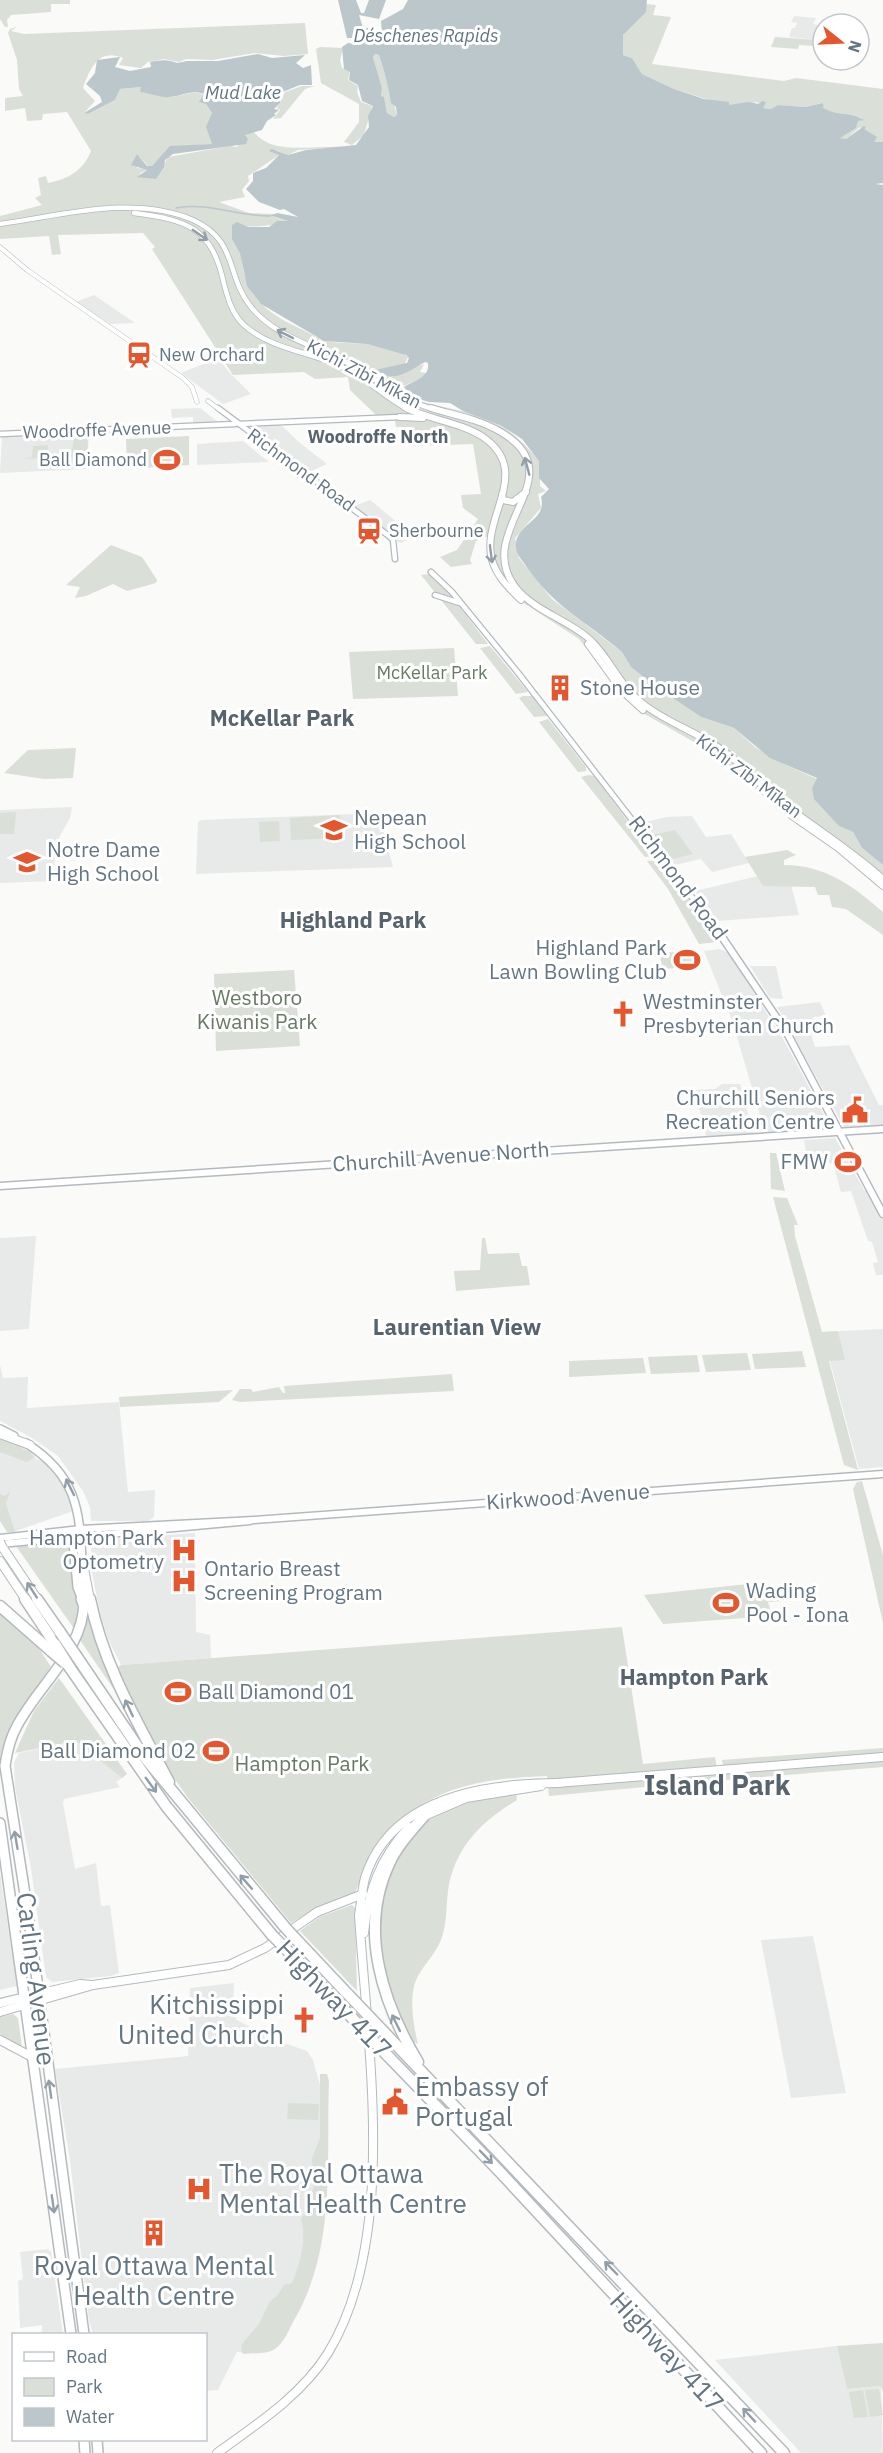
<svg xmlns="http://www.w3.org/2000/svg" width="883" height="2453" viewBox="0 0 883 2453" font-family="'IBM Plex Sans',sans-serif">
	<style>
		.built { fill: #e8e9e9 }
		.green { fill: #dadfd7 }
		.water { fill: #bbc7cb; fill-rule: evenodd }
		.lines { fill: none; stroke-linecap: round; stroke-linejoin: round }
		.stream { stroke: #bbc7cb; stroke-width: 1.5 }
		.secondary-far3-casing { stroke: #b3babf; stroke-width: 5 }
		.secondary-far2-casing { stroke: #b3babf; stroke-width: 7 }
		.secondary-far1-casing { stroke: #b3babf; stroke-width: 9 }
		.secondary-casing { stroke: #b3babf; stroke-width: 10 }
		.primary-far1-casing { stroke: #b5babe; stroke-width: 10 }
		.primary-casing { stroke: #b5babe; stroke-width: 12 }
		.highway-far3-casing { stroke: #b4b9bd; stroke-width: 6 }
		.highway-far2-casing { stroke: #b4b9bd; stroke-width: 8 }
		.highway-far1-casing { stroke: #b4b9bd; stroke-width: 10 }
		.highway-casing { stroke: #b4b9bd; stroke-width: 13 }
		.secondary-far3 { stroke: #fff; stroke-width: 4 }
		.secondary-far2 { stroke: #fff; stroke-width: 4.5 }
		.secondary-far1 { stroke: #fff; stroke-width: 6 }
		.secondary { stroke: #fff; stroke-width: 8 }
		.primary-far1 { stroke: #fff; stroke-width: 7 }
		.primary { stroke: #fff; stroke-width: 9 }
		.highway-far3 { stroke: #fff; stroke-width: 4.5 }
		.highway-far2 { stroke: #fff; stroke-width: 6 }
		.highway-far1 { stroke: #fff; stroke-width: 8 }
		.highway { stroke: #fff; stroke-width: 10 }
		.highway-bridge-far1-casing { stroke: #b4b9bd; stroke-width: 10; stroke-linecap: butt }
		.highway-bridge-casing { stroke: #b4b9bd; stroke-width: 13; stroke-linecap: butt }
		.highway-bridge-far1 { stroke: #fff; stroke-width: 8 }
		.highway-bridge { stroke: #fff; stroke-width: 10 }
		.oneway { stroke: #939fa8 }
		.labels { text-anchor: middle; stroke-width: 6; stroke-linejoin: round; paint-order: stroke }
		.far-water-label { font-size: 18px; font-style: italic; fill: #60757c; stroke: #fff }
		.far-poi-label { font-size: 18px; fill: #657683; stroke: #fff; text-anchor: start }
		.far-street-label { font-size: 18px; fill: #657683; stroke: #fff }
		.far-neighbourhood-label { font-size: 18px; font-weight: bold; fill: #57646e; stroke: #fff }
		.far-park-label { font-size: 18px; fill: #687a64; stroke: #fff }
		.poi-label { font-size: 21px; fill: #657683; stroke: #fff; text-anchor: start }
		.street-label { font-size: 21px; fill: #657683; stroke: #fff }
		.park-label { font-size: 21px; fill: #687a64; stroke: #fff }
		.neighbourhood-label { font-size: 22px; font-weight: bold; fill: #57646e; stroke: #fff }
		.near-street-label { font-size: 26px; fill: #657683; stroke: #fff }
		.near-poi-label { font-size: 26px; fill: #657683; stroke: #fff; text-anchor: start }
		.near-neighbourhood-label { font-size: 27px; font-weight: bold; fill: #57646e; stroke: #fff }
	</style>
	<rect width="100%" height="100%" fill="#fafaf8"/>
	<g class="built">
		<polygon points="794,16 816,18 813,24 819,25 818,30 820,31 817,40 789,37 792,28 795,28 797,23 791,22"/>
		<polygon points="94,295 135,323 110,324 76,302"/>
		<polygon points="218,358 229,372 251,394 223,404 181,373"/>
		<polygon points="200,408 218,422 193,423 193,417 172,418 171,409"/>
		<polygon points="280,424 300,443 327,464 309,472 253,427"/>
		<polygon points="89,432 87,469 0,473 2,436"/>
		<polygon points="243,441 269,462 197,465 197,444"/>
		<polygon points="370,500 415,537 400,543 354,506"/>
		<polygon points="72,807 70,818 56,843 53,881 0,883 0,810"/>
		<polygon points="379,813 393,867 196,874 198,822 201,820"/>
		<polygon points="692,816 706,837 731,834 749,863 712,872 701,859 675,865 642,823 666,817"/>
		<polygon points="758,876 764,886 791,885 799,915 717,921 695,891"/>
		<polygon points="720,949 729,953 786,1044 830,1126 828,1129 768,1132 764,1129 732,1020 704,951"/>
		<polygon points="750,966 776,966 783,999 770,998"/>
		<polygon points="820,1002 826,1016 813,1017 816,1029 791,1030 777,1007"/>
		<polygon points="811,1034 815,1047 849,1045 879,1105 883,1105 883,1125 844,1127 794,1037 797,1035"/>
		<polygon points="722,1084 740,1084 753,1133 706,1136 695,1090 715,1089"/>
		<polygon points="835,1138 864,1190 871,1190 883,1214 883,1275 876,1275 873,1263 878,1262 872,1242 868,1241 851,1191 841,1192 833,1163 808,1163 804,1140"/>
		<polygon points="36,1236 29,1329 0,1331 0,1238"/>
		<polygon points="883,1329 883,1467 859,1469 822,1332"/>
		<polygon points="0,1365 3,1378 28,1377 27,1408 119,1402 128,1492 155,1490 154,1517 148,1521 91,1521 90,1507 83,1491 58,1456 32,1438 0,1421"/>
		<polygon points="0,1442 44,1462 63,1485 73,1511 13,1532 0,1513"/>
		<polygon points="195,1533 196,1632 210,1635 211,1658 121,1665 108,1639 101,1617 92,1573 91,1545 97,1540"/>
		<polygon points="76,1741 122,1778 116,1782 120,1787 64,1799 63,1803 75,1869 96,1863 101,1906 110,1905 119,1973 111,1976 52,1982 46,1977 31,1868 15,1788 14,1763 19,1753"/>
		<polygon points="0,1873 17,1986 0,1990"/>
		<polygon points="813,1936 846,2093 791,2098 761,1940"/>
		<polygon points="234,1983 233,2014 237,2020 270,2038 307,2051 313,2060 322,2092 323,2216 273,2347 237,2352 218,2390 206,2391 206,2334 93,2334 89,2320 70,2161 55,2069 188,2056 190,1988"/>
		<polygon points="48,2249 51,2252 63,2334 42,2334 42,2325 20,2328 18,2281 23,2279 20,2252"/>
		<polygon points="837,2346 847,2389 881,2386 883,2453 801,2453 715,2360"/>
	</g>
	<g class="green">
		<polygon points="0,0 70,0 70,4 51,4 51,12 11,15 7,20 8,27 5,27 0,19"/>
		<path d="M 646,4 L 656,5 L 653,15 L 671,17 L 652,64 L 784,81 L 796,78 L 883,89 L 883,142 L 874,142 L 868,133 L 860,127 L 846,139 L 839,138 L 862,118 L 832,114 L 821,107 L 821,103 L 806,107 L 778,105 L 772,109 L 763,108 L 757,102 L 729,106 L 674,89 L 642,74 L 632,58 L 623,55 C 618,29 630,29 645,12 Z"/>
		<path d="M 305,23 L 308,54 L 284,56 L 255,53 L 212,60 L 186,59 L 179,62 L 164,59 L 148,62 L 141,68 L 119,65 L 123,58 C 99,48 90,68 83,88 L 95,101 L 84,113 L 88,114 L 115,100 L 120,89 L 141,87 L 144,93 C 154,92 161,97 169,97 C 182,97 192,89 204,95 L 200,102 L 206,104 L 212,113 L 209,135 L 212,144 L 170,147 L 152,166 L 148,166 L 137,154 L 137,168 L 148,169 L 139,174 L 156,179 L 168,157 L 230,146 L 237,147 L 248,132 L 254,132 C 272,156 315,145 342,147 L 298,150 L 288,155 L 276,150 L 279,155 L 248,176 L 249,181 L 242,190 L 245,197 L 219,202 L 249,213 L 274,214 L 275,217 L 289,221 C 278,224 256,228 243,226 C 236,279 250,306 299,328 C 310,333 319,340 332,342 C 358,345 387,340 408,357 L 405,363 L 418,366 L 424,364 L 420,372 L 426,373 L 424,377 L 401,387 C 403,389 404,392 406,394 C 413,403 471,411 486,418 C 509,427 523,443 540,461 L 540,486 L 546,491 L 538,494 L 541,508 L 515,538 L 519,558 L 552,599 L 622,652 L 631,667 L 655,686 L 701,717 L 734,728 L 755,747 L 784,764 L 817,779 L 816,785 L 839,826 L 853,832 L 862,848 L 883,865 L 883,888 L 840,852 L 778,809 L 717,755 L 641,712 L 628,701 L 579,639 L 519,600 L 499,581 L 490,566 L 488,536 L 476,541 L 470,560 L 472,564 L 451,567 L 440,557 L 457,550 L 478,519 L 463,508 L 461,495 L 481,494 L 473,444 L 413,446 L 410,427 L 396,427 L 394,415 L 376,415 L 350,390 L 348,377 L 315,379 L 304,372 L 233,375 L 152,249 L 155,247 L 143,233 L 58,235 L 61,254 L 52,255 L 49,236 L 0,239 L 0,216 L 42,205 L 35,198 L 41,195 L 38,178 L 46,176 L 48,183 C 68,179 83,171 91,151 L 67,112 L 43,114 L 42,120 L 27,121 L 25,108 L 5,111 L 5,98 L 23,96 L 19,89 L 17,60 L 8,33 L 10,29 L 17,27 L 11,31 L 24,34 Z"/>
		<polygon points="775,37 817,40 815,46 799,45 798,49 771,47"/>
		<polygon points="320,47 343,48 340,60 342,68 350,71 348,80 358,86 357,92 361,102 372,106 364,135 352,145 344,142 359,122 359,104 321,83 316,49"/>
		<polygon points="375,54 379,55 397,115 394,117 387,113 384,98 381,96 382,88 373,57"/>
		<polygon points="315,86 305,89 281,118 273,119 280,110 277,108 285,92 302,86"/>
		<polygon points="86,435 88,435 87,460 65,457 22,459 32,457 33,446 48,445 48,453 71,455 74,439 85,439"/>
		<polygon points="189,436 189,465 127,469 126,439"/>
		<polygon points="111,545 142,557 157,580 156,583 127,591 113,584 86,596 75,598 80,587 66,585"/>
		<polygon points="430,574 444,586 488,644 476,644 421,575"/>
		<polygon points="490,646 528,692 516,694 480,648"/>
		<polygon points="454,648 458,696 353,699 349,652"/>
		<polygon points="523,696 532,696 547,716 534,717 519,698"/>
		<polygon points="548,719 586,767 586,771 578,772 539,722"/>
		<polygon points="76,748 73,778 44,779 4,773 28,750"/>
		<polygon points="589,775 594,776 654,856 645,857 581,777"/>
		<polygon points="16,812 14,834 0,834 0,813"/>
		<polygon points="340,815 341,838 291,840 290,818"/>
		<polygon points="279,821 280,841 260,842 259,822"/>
		<polygon points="675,830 693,854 672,859 652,835"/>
		<path d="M 787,850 L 796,855 L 784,860 L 784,865 C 825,865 853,886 883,912 L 883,935 L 846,909 L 832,907 L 829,895 L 818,895 L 815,887 L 763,886 L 745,857 Z"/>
		<polygon points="659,860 685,891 717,938 717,942 699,944 668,889 647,861"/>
		<polygon points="696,951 701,966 663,969 659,953"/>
		<polygon points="294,970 300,1046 216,1051 214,974"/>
		<polygon points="770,1153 776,1153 785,1191 771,1189"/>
		<polygon points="773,1197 787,1198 798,1225 794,1225 795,1236 822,1332 838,1331 845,1360 829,1361 858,1470 844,1465"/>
		<polygon points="482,1238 485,1238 488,1254 519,1253 522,1266 527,1266 530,1285 456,1291 454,1271 480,1270"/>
		<polygon points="802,1351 806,1367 755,1369 752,1354"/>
		<polygon points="747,1353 751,1370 706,1372 702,1355"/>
		<polygon points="697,1355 700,1372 651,1374 648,1357"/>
		<polygon points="643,1358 646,1373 569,1377 569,1361"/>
		<polygon points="452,1374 454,1391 240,1402 232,1400 240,1389 251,1389 253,1392 279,1387 283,1393 285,1393 284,1386"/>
		<polygon points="233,1390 219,1402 120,1407 119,1397"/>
		<polygon points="0,1436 30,1452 35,1457 27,1462 0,1452"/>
		<polygon points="862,1481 883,1555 883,1623 853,1489 857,1482"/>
		<polygon points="10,1491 6,1504 15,1532 7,1532 0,1521 0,1494 5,1496"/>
		<polygon points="51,1541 66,1541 70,1548 79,1618 75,1630 16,1546"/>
		<polygon points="748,1584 765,1589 766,1594 794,1595 795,1600 768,1602 770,1609 756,1610 758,1617 663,1624 644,1595"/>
		<path d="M 0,1612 L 30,1634 L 51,1667 C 28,1703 9,1725 0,1767 Z"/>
		<polygon points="89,1614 117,1688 117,1694 80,1640"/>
		<path d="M 622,1627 L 643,1764 L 715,1757 L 719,1780 L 549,1796 L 547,1776 C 451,1779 394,1799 355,1893 L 315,1909 L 291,1923 L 188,1798 L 160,1758 L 115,1669 L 121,1665 Z"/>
		<polygon points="59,1678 127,1774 122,1778 76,1741 15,1753 34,1711"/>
		<polygon points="883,1748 883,1767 726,1780 722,1760"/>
		<path d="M 516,1792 L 517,1800 C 482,1821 454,1848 448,1891 C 446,1906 447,1922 442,1937 C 437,1952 426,1962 418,1976 C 408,1994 413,2024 418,2044 L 411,2040 L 386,1988 L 378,1922 L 389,1867 L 423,1822 L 462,1802 Z"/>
		<polygon points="352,1905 355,1908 357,1991 300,1931 319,1917"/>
		<polygon points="13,2014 18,2018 22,2047 0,2035 0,2017"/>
		<path d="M 320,2074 L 327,2074 L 329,2081 C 326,2163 337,2248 293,2322 C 288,2332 282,2347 271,2351 C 264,2354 252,2353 244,2354 L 241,2352 L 242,2344 L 259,2324 L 270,2301 L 277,2296 L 284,2285 L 292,2283 C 300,2264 307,2239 301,2219 L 311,2202 L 314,2182 L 312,2158 L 320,2138 Z"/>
		<polygon points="288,2103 319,2104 318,2120 287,2119"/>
		<polygon points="883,2343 883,2393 881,2386 847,2389 837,2346"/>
		<polygon points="879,2389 883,2415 870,2417 865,2390"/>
		<polygon points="863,2390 868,2417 854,2418 849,2392"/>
	</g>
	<g class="water">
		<polygon points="338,0 356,0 361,13 364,13 369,0 386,0 379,19 359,15 363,28 376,28 373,34 363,38 347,38"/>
		<path d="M 408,0 L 647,0 L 646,12 L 623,35 L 623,55 L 632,58 L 642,74 L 674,89 L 704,99 L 729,102 L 729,105 L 749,102 L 759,104 L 762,101 L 766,102 L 763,108 L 771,109 L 778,105 L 806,107 L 822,103 L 824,106 L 822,107 C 837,117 849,111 864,120 L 858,121 L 856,128 L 840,138 L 846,139 L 864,126 L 866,128 L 864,129 L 877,137 L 874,142 L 883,142 L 883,183 L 875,184 L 883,185 L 883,865 L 862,848 L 853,832 L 839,826 L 814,799 L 812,788 L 817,778 L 770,758 L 734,728 L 701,717 L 655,686 L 631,667 L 622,652 C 583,619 553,607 524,563 C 519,556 515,552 516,542 C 520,522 547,520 541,497 L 549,489 L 539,478 L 539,461 L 522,439 L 500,425 L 463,411 L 450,403 L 429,402 L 409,396 L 404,387 C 414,380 430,378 428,363 L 425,362 C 407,372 394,384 375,370 L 407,363 L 409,358 L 406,355 L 368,344 L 324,341 L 261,304 L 247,286 L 240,253 L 232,239 L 232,225 L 237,222 L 248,227 L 269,227 L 277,221 L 288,221 L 273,216 L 266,217 L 277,213 L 298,217 L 284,209 L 280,210 L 259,202 L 246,189 L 253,181 L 253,173 L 266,168 L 279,155 L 269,151 L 272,149 L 288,155 L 306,150 L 356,145 L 369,127 L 368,116 L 373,106 L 362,101 L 358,85 L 349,80 L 350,72 L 344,69 L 342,47 L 348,43 L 356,44 L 364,40 L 367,44 L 382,33 L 381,21 L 403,9 ZM 375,54 L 379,55 C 384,71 389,87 391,103 L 396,107 L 397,115 L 394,117 L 387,113 L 384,97 L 381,96 L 382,88 L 373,57 Z"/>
		<path d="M 258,54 L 272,58 L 305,55 L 296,63 L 303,68 L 311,65 L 312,85 L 300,85 L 280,93 L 280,103 L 274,109 L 279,110 L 274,114 L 276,115 L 267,121 L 262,130 L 245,135 L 248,139 L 246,144 L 173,154 L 165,160 L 164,167 L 156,179 L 137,177 L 147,170 L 131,165 L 137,154 L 147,166 L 152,166 L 170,146 L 212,144 L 206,127 L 212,113 L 206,104 L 199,102 L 204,94 C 192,89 182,96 170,97 C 162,98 149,93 140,92 L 141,87 L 120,89 L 115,100 L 88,114 L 84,113 L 102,102 L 100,96 L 86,84 L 95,73 L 97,60 L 120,57 L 115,67 L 130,71 L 151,67 L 150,62 C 160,60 168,59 177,63 L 187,61 L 218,61 Z"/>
	</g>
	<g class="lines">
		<path class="stream" d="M 176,208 C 208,202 237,216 269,216"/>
		<g class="secondary-far3-casing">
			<g id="secondary-far3">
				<polyline points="0,247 27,270 183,378 192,387 197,402"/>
				<polyline points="208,401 220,410"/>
			</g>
		</g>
		<g class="secondary-far2-casing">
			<g id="secondary-far2">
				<polyline points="218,408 389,536 393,540 395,559"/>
				<polyline points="239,424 400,417"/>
				<polyline points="0,434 235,424"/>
				<polyline points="431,572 452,592 519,674 719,932"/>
				<polyline points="435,595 460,603"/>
			</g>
		</g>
		<g class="secondary-far1-casing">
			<g id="secondary-far1">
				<polyline points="718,931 787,1033 883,1214"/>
				<polyline points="0,1186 883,1129"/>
				<polyline points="0,1538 81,1529 254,1520 883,1474"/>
				<polyline points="0,1544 250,1521"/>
			</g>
		</g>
		<g class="secondary-casing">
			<g id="secondary">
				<polyline points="557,1783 883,1757"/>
				<polyline points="422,1817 466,1798 541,1786"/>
				<path d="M 364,1933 C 368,1891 380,1858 409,1827"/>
				<polyline points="0,2003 80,1984 92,1985"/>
				<polyline points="0,2012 93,1985 229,1965 265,1948 317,1912 363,1894"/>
				<polyline points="0,2040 32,2057"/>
				<path d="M 217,2453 C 256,2425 302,2395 328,2353 C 399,2237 367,2045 359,1915 C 361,1903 362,1890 365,1878 C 390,1797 486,1783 559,1783"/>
			</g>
		</g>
		<g class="primary-far1-casing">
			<g id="primary-far1">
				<polyline points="0,1429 14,1436"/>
				<path d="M 26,1443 C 76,1475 80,1508 82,1564"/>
				<polyline points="72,1531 77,1587 82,1600"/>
				<polyline points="82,1575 84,1600"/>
			</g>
		</g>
		<g class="primary-casing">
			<g id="primary">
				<polyline points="81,1599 83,1604"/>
				<path d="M 84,1599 C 85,1650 39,1684 17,1726 C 10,1738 7,1752 5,1766 L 29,1920 L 84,2334"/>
				<polyline points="0,1823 71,2334"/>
				<polyline points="84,2440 85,2453"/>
				<polyline points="97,2440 98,2453"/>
			</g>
		</g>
		<g class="highway-far3-casing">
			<g id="highway-far3">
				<path d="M 134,213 C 188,220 212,228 224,284 C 228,299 232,314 244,325 C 273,351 315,352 348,370 C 370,381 387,399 409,410"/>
				<path d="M 0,224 C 60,216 134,194 193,220 C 239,241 225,275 251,307 C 274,336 313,345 344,361 C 380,380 394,398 436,410"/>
			</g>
		</g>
		<g class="highway-far2-casing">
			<g id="highway-far2">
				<path d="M 406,408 C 431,420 460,422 483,437 C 534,472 480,517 492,560 C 497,577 509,588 521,600"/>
				<path d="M 431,408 C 454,415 478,419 499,431 C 579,476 470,530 516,588 C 534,610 565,619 587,637 C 609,655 618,685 642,703 C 664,721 692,730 716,746 C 742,762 761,787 785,805 C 818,830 852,851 883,879"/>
				<polyline points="400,417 423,418"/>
				<polyline points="502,495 503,500 513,502 526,492"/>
				<polyline points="588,644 622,691 643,710"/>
				<polyline points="792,816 838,848 883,886"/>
			</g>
		</g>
		<g class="highway-far1-casing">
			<g id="highway-far1">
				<polyline points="0,1434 30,1445"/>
				<polyline points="3,1548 38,1600"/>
				<polyline points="82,1558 90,1600"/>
				<polyline points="0,1561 26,1600"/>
			</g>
		</g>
		<g class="highway-casing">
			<g id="highway">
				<polyline points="25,1599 55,1644"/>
				<polyline points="37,1599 60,1632"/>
				<path d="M 90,1599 C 103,1665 138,1723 169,1782"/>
				<polyline points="0,1606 51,1651"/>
				<polyline points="77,1657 146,1759 284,1926"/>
				<polyline points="70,1668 166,1806 272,1935"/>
				<polyline points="293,1936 342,1988"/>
				<polyline points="281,1944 338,2003"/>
				<polyline points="384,2032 784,2453"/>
				<polyline points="387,2055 500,2172 761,2453"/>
				<path d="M 418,2062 C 383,2004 358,1930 389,1864 C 397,1846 411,1831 424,1816"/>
			</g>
		</g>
		<use href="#secondary-far3" class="secondary-far3"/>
		<use href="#secondary-far2" class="secondary-far2"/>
		<use href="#secondary-far1" class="secondary-far1"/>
		<use href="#secondary" class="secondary"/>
		<use href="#primary-far1" class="primary-far1"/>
		<use href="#primary" class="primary"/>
		<use href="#highway-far3" class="highway-far3"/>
		<use href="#highway-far2" class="highway-far2"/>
		<use href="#highway-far1" class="highway-far1"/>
		<use href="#highway" class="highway"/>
		<g class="highway-bridge-far1-casing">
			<polyline id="highway-bridge-far1" points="0,1542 3,1548"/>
		</g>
		<g class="highway-bridge-casing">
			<g id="highway-bridge">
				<polyline points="60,1632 77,1657"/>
				<polyline points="55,1644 70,1668"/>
				<polyline points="51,1651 65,1663"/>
				<polyline points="284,1926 293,1936"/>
				<polyline points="272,1935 281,1944"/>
				<polyline points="342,1988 384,2032"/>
				<polyline points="338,2003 387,2055"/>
			</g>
		</g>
		<use href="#highway-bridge-far1" class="highway-bridge-far1"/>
		<use href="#highway-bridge" class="highway-bridge"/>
	</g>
	<defs><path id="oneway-shaft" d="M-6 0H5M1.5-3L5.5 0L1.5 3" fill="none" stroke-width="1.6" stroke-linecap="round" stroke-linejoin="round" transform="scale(1.5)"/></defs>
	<g class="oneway">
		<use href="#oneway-shaft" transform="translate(200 235) rotate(35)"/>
		<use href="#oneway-shaft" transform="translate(285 334) rotate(-153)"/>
		<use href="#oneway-shaft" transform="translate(527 466) rotate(-105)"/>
		<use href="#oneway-shaft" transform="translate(491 554) rotate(83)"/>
		<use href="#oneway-shaft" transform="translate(70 1487) rotate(-116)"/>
		<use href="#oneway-shaft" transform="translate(32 1590) rotate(-123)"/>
		<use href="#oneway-shaft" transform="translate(129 1708) rotate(-115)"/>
		<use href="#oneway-shaft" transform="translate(151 1785) rotate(54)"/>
		<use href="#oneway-shaft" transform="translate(16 1840) rotate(-100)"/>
		<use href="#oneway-shaft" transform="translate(246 1882) rotate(-131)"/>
		<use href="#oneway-shaft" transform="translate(396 2023) rotate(-116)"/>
		<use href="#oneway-shaft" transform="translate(50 2089) rotate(-98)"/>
		<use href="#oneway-shaft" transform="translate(486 2157) rotate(46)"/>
		<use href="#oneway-shaft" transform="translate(53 2204) rotate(82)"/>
		<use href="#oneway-shaft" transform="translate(611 2268) rotate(-134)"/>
		<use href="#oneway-shaft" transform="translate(749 2415) rotate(-133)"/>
	</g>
	<defs>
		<g id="station-bare" transform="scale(2.07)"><path d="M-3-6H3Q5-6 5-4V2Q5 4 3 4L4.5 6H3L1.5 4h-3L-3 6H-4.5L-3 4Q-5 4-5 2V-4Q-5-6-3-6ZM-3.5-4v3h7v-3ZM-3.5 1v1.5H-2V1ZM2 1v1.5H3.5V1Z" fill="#e4572e" stroke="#fff" stroke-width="2.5" paint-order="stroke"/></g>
		<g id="stadium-bare" transform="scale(2.07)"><path d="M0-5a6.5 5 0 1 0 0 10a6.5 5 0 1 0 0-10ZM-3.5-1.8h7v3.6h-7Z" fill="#e4572e" stroke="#fff" stroke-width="2.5" paint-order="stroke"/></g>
		<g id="building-bare" transform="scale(2.07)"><path d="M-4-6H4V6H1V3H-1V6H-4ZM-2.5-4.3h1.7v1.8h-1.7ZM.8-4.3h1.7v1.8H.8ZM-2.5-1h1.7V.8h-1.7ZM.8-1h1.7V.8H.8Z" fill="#e4572e" stroke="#fff" stroke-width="2.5" paint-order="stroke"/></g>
		<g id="school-bare" transform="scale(2.07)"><path d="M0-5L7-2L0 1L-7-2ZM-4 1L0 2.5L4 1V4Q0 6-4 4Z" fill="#e4572e" stroke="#fff" stroke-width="2.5" paint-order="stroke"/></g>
		<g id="church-bare" transform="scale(2.07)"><path d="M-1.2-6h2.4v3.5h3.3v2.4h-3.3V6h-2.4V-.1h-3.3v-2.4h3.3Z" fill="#e4572e" stroke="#fff" stroke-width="2.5" paint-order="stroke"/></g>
		<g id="civic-bare" transform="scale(2.07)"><path d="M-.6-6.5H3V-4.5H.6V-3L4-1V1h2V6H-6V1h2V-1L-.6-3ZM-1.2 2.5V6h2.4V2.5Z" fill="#e4572e" stroke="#fff" stroke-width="2.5" paint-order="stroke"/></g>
		<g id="hospital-bare" transform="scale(2.07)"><path d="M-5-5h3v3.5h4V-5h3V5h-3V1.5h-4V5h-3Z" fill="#e4572e" stroke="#fff" stroke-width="2.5" paint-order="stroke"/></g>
	</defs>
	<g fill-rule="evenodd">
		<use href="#station-bare" x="139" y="355"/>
		<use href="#stadium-bare" x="167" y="460"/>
		<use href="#station-bare" x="369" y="531"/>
		<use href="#building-bare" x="560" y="688"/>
		<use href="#school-bare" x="334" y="830"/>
		<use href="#school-bare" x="27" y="862"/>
		<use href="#stadium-bare" x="687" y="960"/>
		<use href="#church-bare" x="623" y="1014"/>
		<use href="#civic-bare" x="855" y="1110"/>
		<use href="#stadium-bare" x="848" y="1162"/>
		<use href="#hospital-bare" x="184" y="1550"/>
		<use href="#hospital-bare" x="184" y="1581"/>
		<use href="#stadium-bare" x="726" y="1603"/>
		<use href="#stadium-bare" x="178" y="1692"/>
		<use href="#stadium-bare" x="216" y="1751"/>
		<use href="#church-bare" x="304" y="2020"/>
		<use href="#civic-bare" x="395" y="2102"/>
		<use href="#hospital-bare" x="199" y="2189"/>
		<use href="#building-bare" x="154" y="2233"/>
	</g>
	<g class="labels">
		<g class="far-water-label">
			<text x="426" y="42">Déschenes Rapids</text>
			<text x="243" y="99">Mud Lake</text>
		</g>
		<g class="far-poi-label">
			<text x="159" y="361">New Orchard</text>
			<text x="147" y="466" text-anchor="end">Ball Diamond</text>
			<text x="389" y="537">Sherbourne</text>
		</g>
		<g class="far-street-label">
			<text transform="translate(364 374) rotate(28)" y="6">Kichi Zībī Mīkan</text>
			<text transform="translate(97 430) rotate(-2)" y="6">Woodroffe Avenue</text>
			<text transform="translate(301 470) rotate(36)" y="6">Richmond Road</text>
			<text transform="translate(749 776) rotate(37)" y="6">Kichi Zībī Mīkan</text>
		</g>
		<g class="far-neighbourhood-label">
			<text x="378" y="443">Woodroffe North</text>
		</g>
		<g class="far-park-label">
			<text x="432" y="679">McKellar Park</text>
		</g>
		<g class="poi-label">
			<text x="580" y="695">Stone House</text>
			<text x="354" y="825">Nepean<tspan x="354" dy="24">High School</tspan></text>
			<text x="47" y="857">Notre Dame<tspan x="47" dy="24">High School</tspan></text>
			<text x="667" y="955" text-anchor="end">Highland Park<tspan x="667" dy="24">Lawn Bowling Club</tspan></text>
			<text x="643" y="1009">Westminster<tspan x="643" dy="24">Presbyterian Church</tspan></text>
			<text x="835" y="1105" text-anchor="end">Churchill Seniors<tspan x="835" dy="24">Recreation Centre</tspan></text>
			<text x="828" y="1169" text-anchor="end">FMW</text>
			<text x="164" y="1545" text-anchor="end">Hampton Park<tspan x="164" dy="24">Optometry</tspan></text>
			<text x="204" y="1576">Ontario Breast<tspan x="204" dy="24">Screening Program</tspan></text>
			<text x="746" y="1598">Wading<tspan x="746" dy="24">Pool - Iona</tspan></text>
			<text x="198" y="1699">Ball Diamond 01</text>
			<text x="196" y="1758" text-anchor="end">Ball Diamond 02</text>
		</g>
		<g class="street-label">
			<text transform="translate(678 878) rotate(53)" y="7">Richmond Road</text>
			<text transform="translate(441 1157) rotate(-4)" y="7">Churchill Avenue North</text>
			<text transform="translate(568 1497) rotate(-4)" y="7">Kirkwood Avenue</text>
		</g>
		<g class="park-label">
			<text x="257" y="1005">Westboro<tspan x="257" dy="24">Kiwanis Park</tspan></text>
			<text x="302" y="1771">Hampton Park</text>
		</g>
		<g class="neighbourhood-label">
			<text x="282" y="726">McKellar Park</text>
			<text x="353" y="928">Highland Park</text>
			<text x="457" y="1335">Laurentian View</text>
			<text x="694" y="1685">Hampton Park</text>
		</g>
		<g class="near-street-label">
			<text transform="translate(36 1979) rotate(83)" y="9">Carling Avenue</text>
			<text transform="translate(334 1999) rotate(46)" y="9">Highway 417</text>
			<text transform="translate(667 2352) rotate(47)" y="9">Highway 417</text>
		</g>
		<g class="near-poi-label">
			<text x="284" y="2014" text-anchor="end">Kitchissippi<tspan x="284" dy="30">United Church</tspan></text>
			<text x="415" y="2096">Embassy of<tspan x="415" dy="30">Portugal</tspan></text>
			<text x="219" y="2183">The Royal Ottawa<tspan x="219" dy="30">Mental Health Centre</tspan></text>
			<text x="154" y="2275" text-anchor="middle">Royal Ottawa Mental<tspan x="154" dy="30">Health Centre</tspan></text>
		</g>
		<g class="near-neighbourhood-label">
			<text x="717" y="1795">Island Park</text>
		</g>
	</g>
	<rect x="12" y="2333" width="195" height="108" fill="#ffffff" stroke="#c1c8cd" stroke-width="1.5"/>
	<rect x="24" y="2352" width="30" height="9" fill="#ffffff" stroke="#c1c8cd" stroke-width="1.5"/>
	<text x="66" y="2363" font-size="18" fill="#657683">Road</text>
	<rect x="24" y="2378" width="30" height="18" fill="#dadfd7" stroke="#c1c8cd" stroke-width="1.5"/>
	<text x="66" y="2393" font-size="18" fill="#657683">Park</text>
	<rect x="24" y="2408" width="30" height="18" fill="#bbc7cb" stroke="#c1c8cd" stroke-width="1.5"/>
	<text x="66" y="2423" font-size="18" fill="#657683">Water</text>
	<g transform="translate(841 42) rotate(108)"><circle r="28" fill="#ffffff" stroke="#c1c8cd" stroke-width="1.5"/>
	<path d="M0-4.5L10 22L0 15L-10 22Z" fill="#e4572e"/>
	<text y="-9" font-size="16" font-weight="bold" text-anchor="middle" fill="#657683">N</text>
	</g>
</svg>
